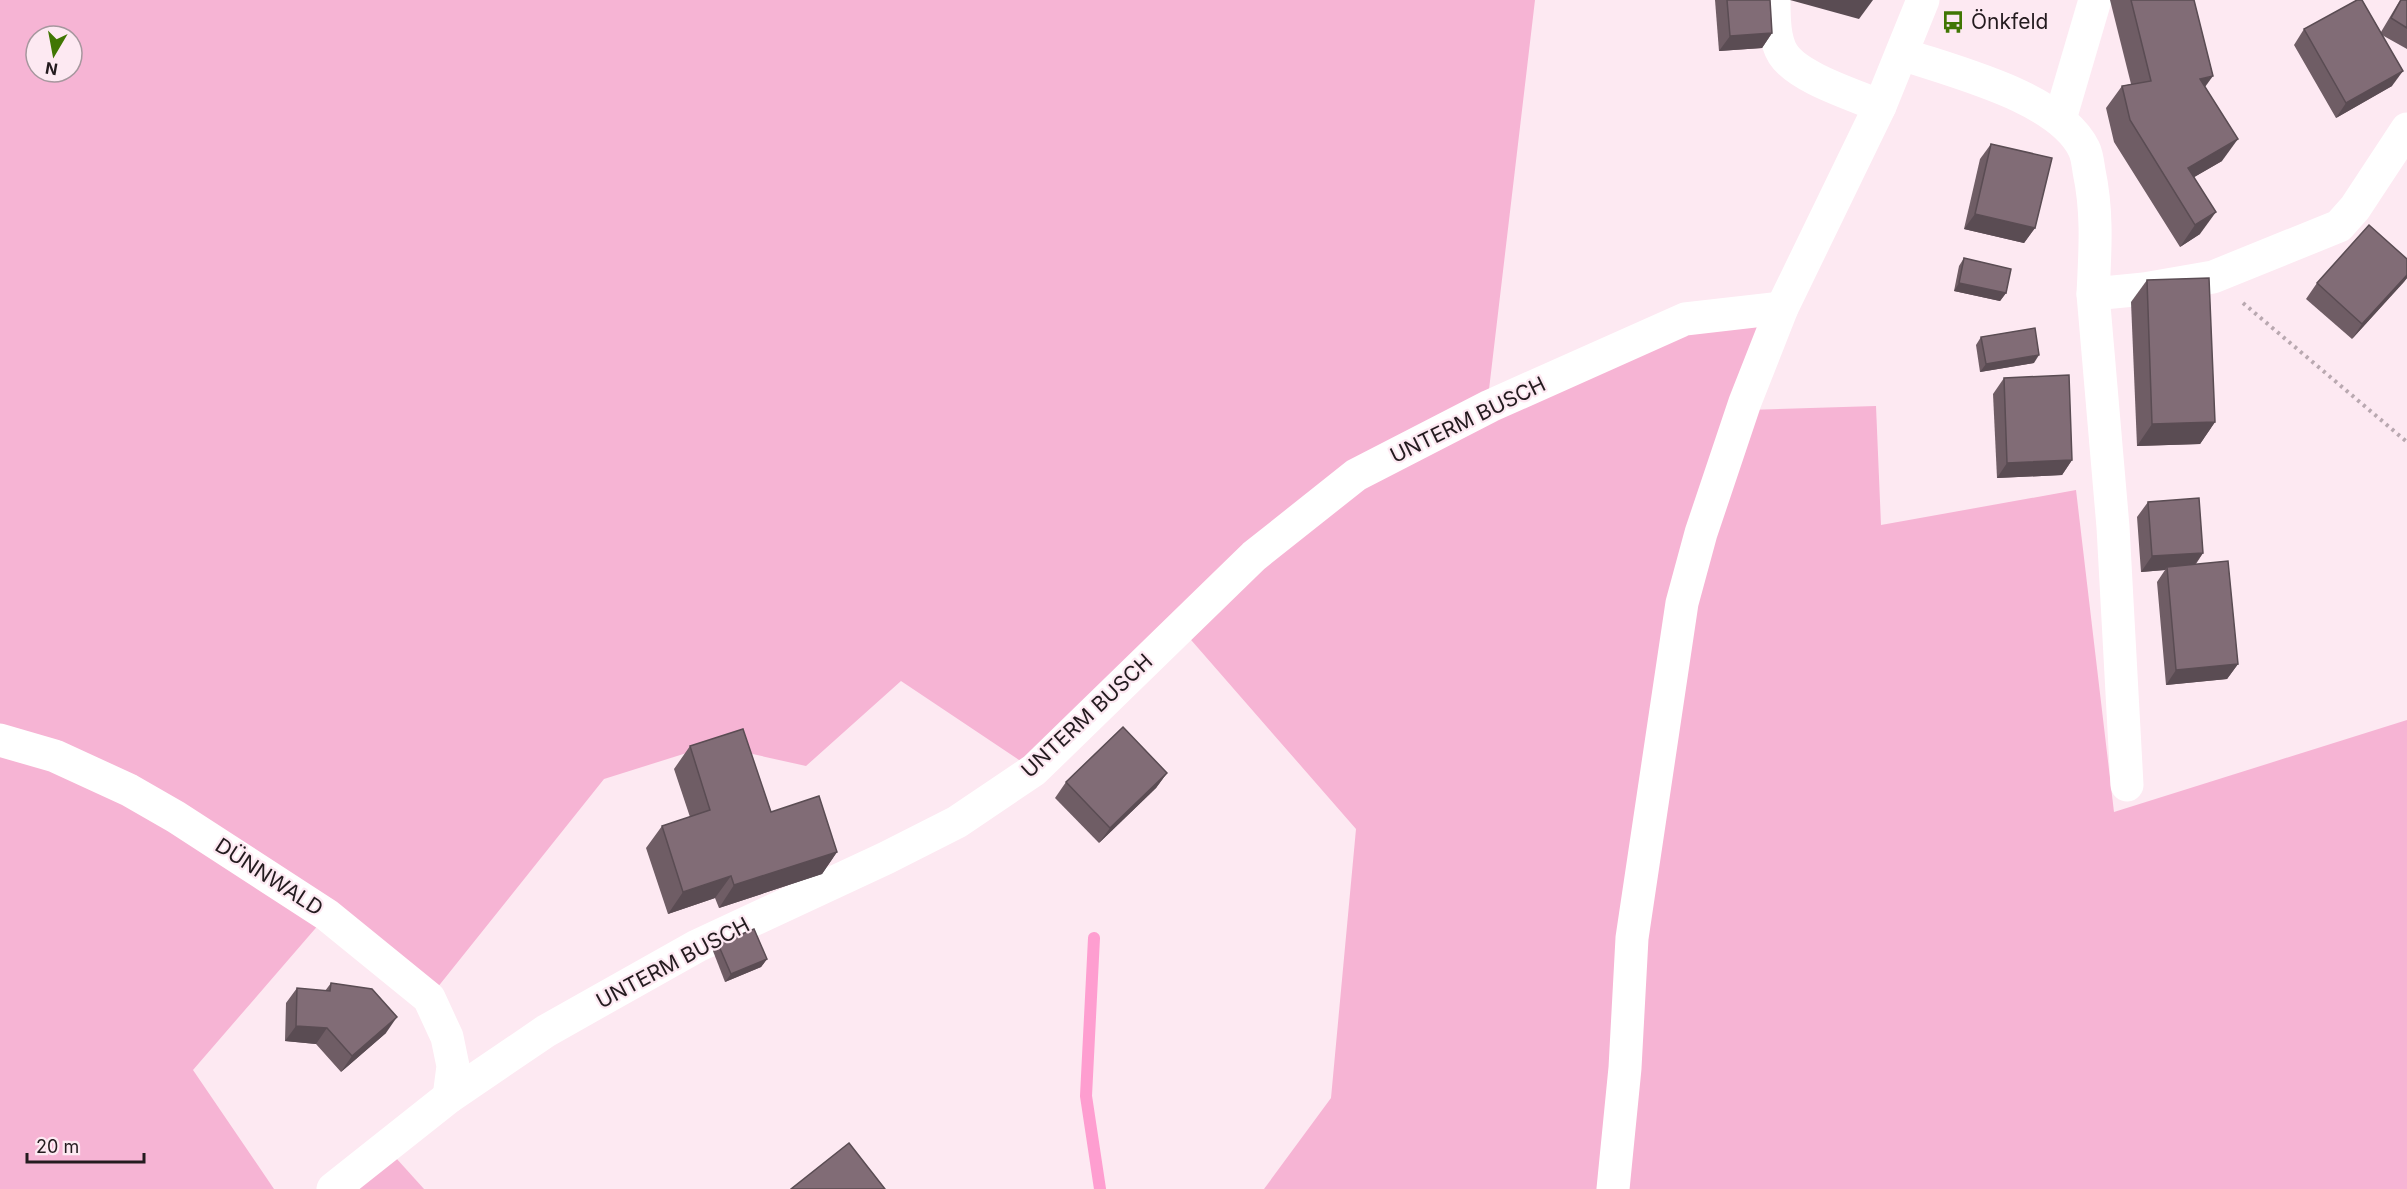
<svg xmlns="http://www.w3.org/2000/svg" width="2407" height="1189" viewBox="0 0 2407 1189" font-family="Inter,sans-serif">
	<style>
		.green { fill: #f6b4d4; fill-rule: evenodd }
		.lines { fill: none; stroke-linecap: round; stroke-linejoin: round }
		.stream { stroke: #fe9ed0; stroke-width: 12 }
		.path { stroke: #b9a8b0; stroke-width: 4; stroke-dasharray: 3 4.5; stroke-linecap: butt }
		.minor { stroke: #fff; stroke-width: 33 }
		.wall { fill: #6f5d65 }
		.shaded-wall { fill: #5a4c53 }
		.building { fill: #816c76; stroke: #5a4c53; stroke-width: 1.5 }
		.labels { text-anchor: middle; stroke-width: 4.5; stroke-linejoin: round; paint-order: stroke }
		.poi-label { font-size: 21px; fill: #241b1f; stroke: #fde9f2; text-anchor: start }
		.street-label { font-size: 21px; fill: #241b1f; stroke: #fde9f2 }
	</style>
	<rect width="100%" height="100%" fill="#fde9f2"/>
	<g class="green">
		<path d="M 0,0 L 1535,0 L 1488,398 L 1361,466 L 1034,770 L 901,681 L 806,766 L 712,745 L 604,779 L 429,998 L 327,915 L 193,1070 L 274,1189 L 0,1189 ZM 36,36 L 72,36 L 72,72 L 36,72 Z"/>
		<polygon points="1767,315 1712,463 1600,1189 1264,1189 1331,1098 1356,829 1185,633 1366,480 1681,331"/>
		<polygon points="1876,406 1881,525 2076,490 2114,812 2407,720 2407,1189 1625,1189 1642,937 1690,603 1747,410"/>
		<polygon points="396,1158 424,1189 356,1189"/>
	</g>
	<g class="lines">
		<polyline class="stream" points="1094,938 1086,1096 1100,1189"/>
		<polyline class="path" points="2243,303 2407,442"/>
		<g class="minor">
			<path d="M 1774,0 C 1774,17 1774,40 1783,54 C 1798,78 1855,95 1880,106"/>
			<path d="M 1902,54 C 1954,72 2059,97 2084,149 C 2087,155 2088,164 2089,171 C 2098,213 2095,252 2093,294 L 2144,289 L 2213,277 L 2339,226 L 2355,208 L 2407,129"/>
			<polyline points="2060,119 2095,0"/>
			<polyline points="2093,294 2113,527 2127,785"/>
			<polyline points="0,740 55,756 129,790 176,817 327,915 429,998 447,1037 453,1066 449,1097"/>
			<polyline points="333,1189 449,1097 546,1031 697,946 886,858 957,822 1034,770 1254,556 1356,475 1490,406 1685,319 1782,308"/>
			<polyline points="1613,1189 1625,1068 1632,938 1682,603 1701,533 1745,402 1782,308 1880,106 1923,0"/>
		</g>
	</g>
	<g class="wall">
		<polygon points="1715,0 1770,0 1772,33 1762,48 1719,51"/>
		<polygon points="2110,0 2194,0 2205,87 2222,161 2194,177 2200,234 2180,247 2114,142 2106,108 2122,86 2131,84"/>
		<polygon points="2400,0 2407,0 2407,49 2382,35 2392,86 2336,118 2294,45 2304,29 2381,32"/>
		<polygon points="1991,144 2035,228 2024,243 1964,229 1980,159"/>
		<polygon points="1964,258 2006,293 2000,301 1954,291 1959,266"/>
		<polygon points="2407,259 2407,278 2352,339 2306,299 2317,283"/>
		<polygon points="2147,280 2215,422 2200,444 2137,446 2131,302"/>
		<polygon points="1981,337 2034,363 1980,372 1976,345"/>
		<polygon points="2004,378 2072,460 2062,475 1997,478 1993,394"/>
		<polygon points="2148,502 2203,553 2196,564 2238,664 2227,679 2166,685 2157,582 2165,570 2141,572 2137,517"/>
		<polygon points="690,746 771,812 837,852 822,874 719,908 715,898 668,914 646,848 662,826 690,817 674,769"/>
		<polygon points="1167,773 1156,788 1099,843 1055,798 1066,782"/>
		<polygon points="718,944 767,959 761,967 725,982 713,951"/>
		<polygon points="331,983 386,1033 341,1072 316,1044 285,1041 286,1003 297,988 325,991"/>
	</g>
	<g class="shaded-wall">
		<polygon points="1790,0 1873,0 1859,19"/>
		<polygon points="1772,33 1762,48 1719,51 1730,36"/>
		<polygon points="2403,71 2392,86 2336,118 2346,103"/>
		<polygon points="2213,76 2197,98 2200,79"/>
		<polygon points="2238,139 2222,161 2172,190 2188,168"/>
		<polygon points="2216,212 2200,234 2180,247 2195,225"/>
		<polygon points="1975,214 2035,228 2024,243 1964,229"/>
		<polygon points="2407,275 2407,278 2404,282 2352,339 2362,324"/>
		<polygon points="1959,283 2006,293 2000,301 1954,291"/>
		<polygon points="2039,355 2034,363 1980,372 1986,364"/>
		<polygon points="2215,422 2200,444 2137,446 2152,424"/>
		<polygon points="2072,460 2062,475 1997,478 2007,463"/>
		<polygon points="2203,553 2192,568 2167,567 2165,570 2141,572 2152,556"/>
		<polygon points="2238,664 2227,679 2166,685 2176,670"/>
		<polygon points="1167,773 1156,788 1099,843 1110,828"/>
		<polygon points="837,852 822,874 719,908 734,885"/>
		<polygon points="731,876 715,898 668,914 683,892"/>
		<polygon points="767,959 761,967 725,982 731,974"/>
		<polygon points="397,1017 386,1033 341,1072 352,1056"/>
		<polygon points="296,1026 327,1028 316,1044 285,1041"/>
	</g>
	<g class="building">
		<polygon points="1727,0 1770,0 1772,33 1730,36"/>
		<polygon points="2131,0 2194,0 2213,76 2200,79 2238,139 2188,168 2216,212 2195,225 2130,120 2122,86 2151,81"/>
		<polygon points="2357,0 2362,0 2403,71 2346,103 2304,29"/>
		<polygon points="2401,0 2407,0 2407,28 2391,18"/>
		<polygon points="1991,144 2052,158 2035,228 1975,214"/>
		<polygon points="2369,225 2407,259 2407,275 2362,324 2317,283"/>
		<polygon points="1964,258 2011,269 2006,293 1959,283"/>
		<polygon points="2209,278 2215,422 2152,424 2147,280"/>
		<polygon points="2035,328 2039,355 1986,364 1981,337"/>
		<polygon points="2069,375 2072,460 2007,463 2004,378"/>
		<polygon points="2199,498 2203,553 2152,556 2148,502"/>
		<polygon points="2228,561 2238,664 2176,670 2167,567"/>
		<polygon points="1123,727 1167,773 1110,828 1066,782"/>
		<polygon points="743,729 771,812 819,796 837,852 734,885 731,876 683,892 662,826 710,810 690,746"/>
		<polygon points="754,929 767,959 731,974 718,944"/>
		<polygon points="331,983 372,989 397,1017 352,1056 327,1028 296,1026 297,988 330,991"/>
		<polygon points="849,1143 885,1189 791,1189"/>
	</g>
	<defs>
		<g id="bus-bare" transform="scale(1.8)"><path d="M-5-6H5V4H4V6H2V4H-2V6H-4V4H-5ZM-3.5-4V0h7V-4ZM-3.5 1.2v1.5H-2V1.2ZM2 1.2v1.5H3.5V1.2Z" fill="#407603" stroke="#fde9f2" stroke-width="2.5" paint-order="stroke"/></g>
	</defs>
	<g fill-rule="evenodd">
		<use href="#bus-bare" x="1953" y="22"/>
	</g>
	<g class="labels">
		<g class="poi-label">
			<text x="1971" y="29">Önkfeld</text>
		</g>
		<g class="street-label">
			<text transform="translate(1468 420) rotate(-26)" y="7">UNTERM BUSCH</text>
			<text transform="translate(1087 716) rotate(-43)" y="7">UNTERM BUSCH</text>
			<text transform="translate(269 877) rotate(33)" y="7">DÜNNWALD</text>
			<text transform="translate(673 963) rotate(-28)" y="7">UNTERM BUSCH</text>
		</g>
	</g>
	<g transform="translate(54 54) rotate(190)"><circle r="28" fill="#fde9f2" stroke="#a6979e" stroke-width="1.5"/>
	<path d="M0-4.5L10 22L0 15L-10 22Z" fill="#407603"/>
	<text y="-9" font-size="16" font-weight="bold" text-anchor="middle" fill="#241b1f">N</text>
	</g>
	<path d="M27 1153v9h117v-9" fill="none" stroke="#241b1f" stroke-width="3"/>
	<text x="36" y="1153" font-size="18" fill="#241b1f" stroke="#fde9f2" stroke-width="4.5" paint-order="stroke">20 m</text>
</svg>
